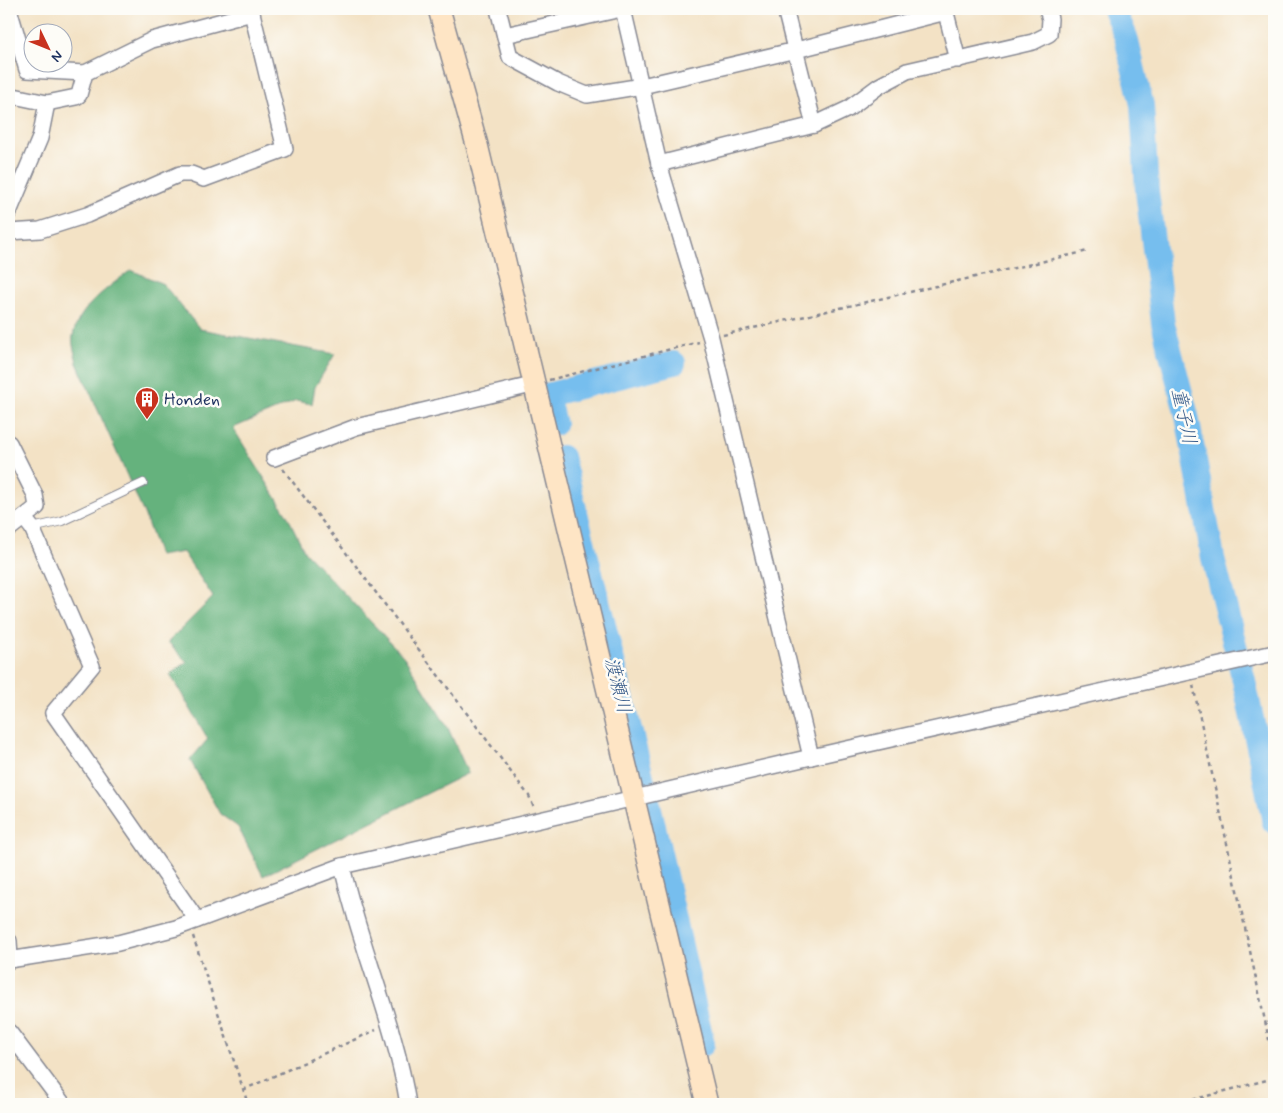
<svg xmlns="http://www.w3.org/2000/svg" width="1283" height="1113" viewBox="0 0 1283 1113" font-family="Mynerve,'Klee One',sans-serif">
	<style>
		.forest { fill: #65b27d; stroke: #40706e }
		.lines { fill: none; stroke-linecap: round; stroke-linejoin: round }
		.river { stroke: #76beee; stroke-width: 24 }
		.lane-casing { stroke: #878892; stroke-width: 10 }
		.street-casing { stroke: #878892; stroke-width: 18 }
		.secondary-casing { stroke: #878892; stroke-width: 24 }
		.path { stroke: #878892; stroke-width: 2.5; stroke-dasharray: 4 4; stroke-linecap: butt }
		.lane { stroke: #fff; stroke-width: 8 }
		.street { stroke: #fff; stroke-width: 15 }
		.secondary { stroke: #fee5c5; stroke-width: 21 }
		.labels { text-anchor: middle; stroke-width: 5; stroke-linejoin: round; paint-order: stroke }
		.poi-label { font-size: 18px; fill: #1b2f5e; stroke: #fdfcf7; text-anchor: start }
		.water-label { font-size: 19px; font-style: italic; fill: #365a89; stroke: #fdfcf7 }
	</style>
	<rect width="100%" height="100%" fill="#fdfcf7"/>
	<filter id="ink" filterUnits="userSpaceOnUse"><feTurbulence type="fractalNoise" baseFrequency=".02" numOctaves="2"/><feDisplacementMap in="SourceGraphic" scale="10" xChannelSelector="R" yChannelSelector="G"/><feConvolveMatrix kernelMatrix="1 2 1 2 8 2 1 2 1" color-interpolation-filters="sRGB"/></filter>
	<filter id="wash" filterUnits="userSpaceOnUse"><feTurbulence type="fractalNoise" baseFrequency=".0096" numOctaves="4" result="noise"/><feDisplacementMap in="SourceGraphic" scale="20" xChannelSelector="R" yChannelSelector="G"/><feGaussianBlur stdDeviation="1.12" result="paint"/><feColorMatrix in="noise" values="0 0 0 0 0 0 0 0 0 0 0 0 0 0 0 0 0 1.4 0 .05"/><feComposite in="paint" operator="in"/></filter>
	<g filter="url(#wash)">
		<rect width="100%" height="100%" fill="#f3e2c5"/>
		<path class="forest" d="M 131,270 L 163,284 L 200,329 L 335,354 L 315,387 L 312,404 L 296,401 L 233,428 L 287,515 L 305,552 L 404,657 L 448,728 L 468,773 L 263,876 L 238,827 L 220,814 L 190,760 L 208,739 L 170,674 L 187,662 L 168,642 L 213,597 L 183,552 L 159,556 L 145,516 L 77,363 C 76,355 71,344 73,336 C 78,307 109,287 131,270 Z"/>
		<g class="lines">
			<g class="river">
				<polyline points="1114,9 1126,37 1142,105 1147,191 1163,323 1187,416 1213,558 1244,681 1274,822"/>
				<polyline points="554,424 547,395 674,363"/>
				<polyline points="562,457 651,813 703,1044"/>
			</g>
		</g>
	</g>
	<g filter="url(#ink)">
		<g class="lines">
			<g class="lane-casing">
				<polyline id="lane" points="32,528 62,521 143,483"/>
			</g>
			<g class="street-casing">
				<g id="street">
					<polyline points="9,9 27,70 85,73"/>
					<polyline points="498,9 510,57 558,83 587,95 642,86 796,50 946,12"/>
					<polyline points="623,9 659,164 711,338 811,757"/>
					<polyline points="785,9 814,125"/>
					<polyline points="945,9 958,60"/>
					<polyline points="505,35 621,9"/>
					<polyline points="9,95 47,103 76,97 79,95 85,73 152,40 252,13"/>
					<polyline points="659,164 814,125 848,109 879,86 907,71 1033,42 1049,34 1050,19 1047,9"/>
					<polyline points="9,212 40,138 47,103"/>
					<polyline points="9,232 40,230 87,215 180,174 191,174 204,179 285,149 251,9"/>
					<polyline points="9,443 35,495 37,507 9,529"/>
					<polyline points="274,458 356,427 536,384"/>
					<polyline points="24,518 32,528 92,666 53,713 197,920"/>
					<path d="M 342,866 C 360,947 395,1023 408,1104"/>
					<polyline points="9,941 10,959"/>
					<polyline points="9,960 118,943 176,928 342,866 811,757 1274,653"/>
					<polyline points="9,1032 63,1104"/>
				</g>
			</g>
			<g class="secondary-casing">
				<polyline id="secondary" points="439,9 477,145 707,1104"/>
			</g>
			<g class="path">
				<polyline points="723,335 1088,251"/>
				<polyline points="549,380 699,342"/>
				<polyline points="283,469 529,796 534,808"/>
				<polyline points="1193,685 1274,1063"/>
				<polyline points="193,936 246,1098 241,1104"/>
				<polyline points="243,1090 376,1030"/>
				<polyline points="1177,1104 1274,1078"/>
			</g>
			<use href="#lane" class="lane"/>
			<use href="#street" class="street"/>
			<use href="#secondary" class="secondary"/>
		</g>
	</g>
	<defs>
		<g id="building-pin" transform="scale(1.25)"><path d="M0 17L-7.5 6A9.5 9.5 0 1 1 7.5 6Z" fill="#c8321e" stroke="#fdfcf7"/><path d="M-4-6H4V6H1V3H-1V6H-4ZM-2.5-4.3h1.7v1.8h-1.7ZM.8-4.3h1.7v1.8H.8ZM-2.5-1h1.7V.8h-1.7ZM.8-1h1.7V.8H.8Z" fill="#fff"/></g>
	</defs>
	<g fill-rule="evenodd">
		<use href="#building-pin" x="147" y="399"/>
	</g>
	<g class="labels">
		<g class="poi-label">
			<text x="164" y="405">Honden</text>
		</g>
		<g class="water-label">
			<text transform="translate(1185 416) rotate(78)" y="7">童子川</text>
			<text transform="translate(619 685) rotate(76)" y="7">渡瀬川</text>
		</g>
	</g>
	<rect width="1283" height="1113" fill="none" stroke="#fdfcf7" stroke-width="30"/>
	<g transform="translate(48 48) rotate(133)"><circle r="24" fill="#fdfcf7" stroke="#a3aaba"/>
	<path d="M0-4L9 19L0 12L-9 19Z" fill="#c8321e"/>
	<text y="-8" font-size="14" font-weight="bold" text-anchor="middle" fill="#1b2f5e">N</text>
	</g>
</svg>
